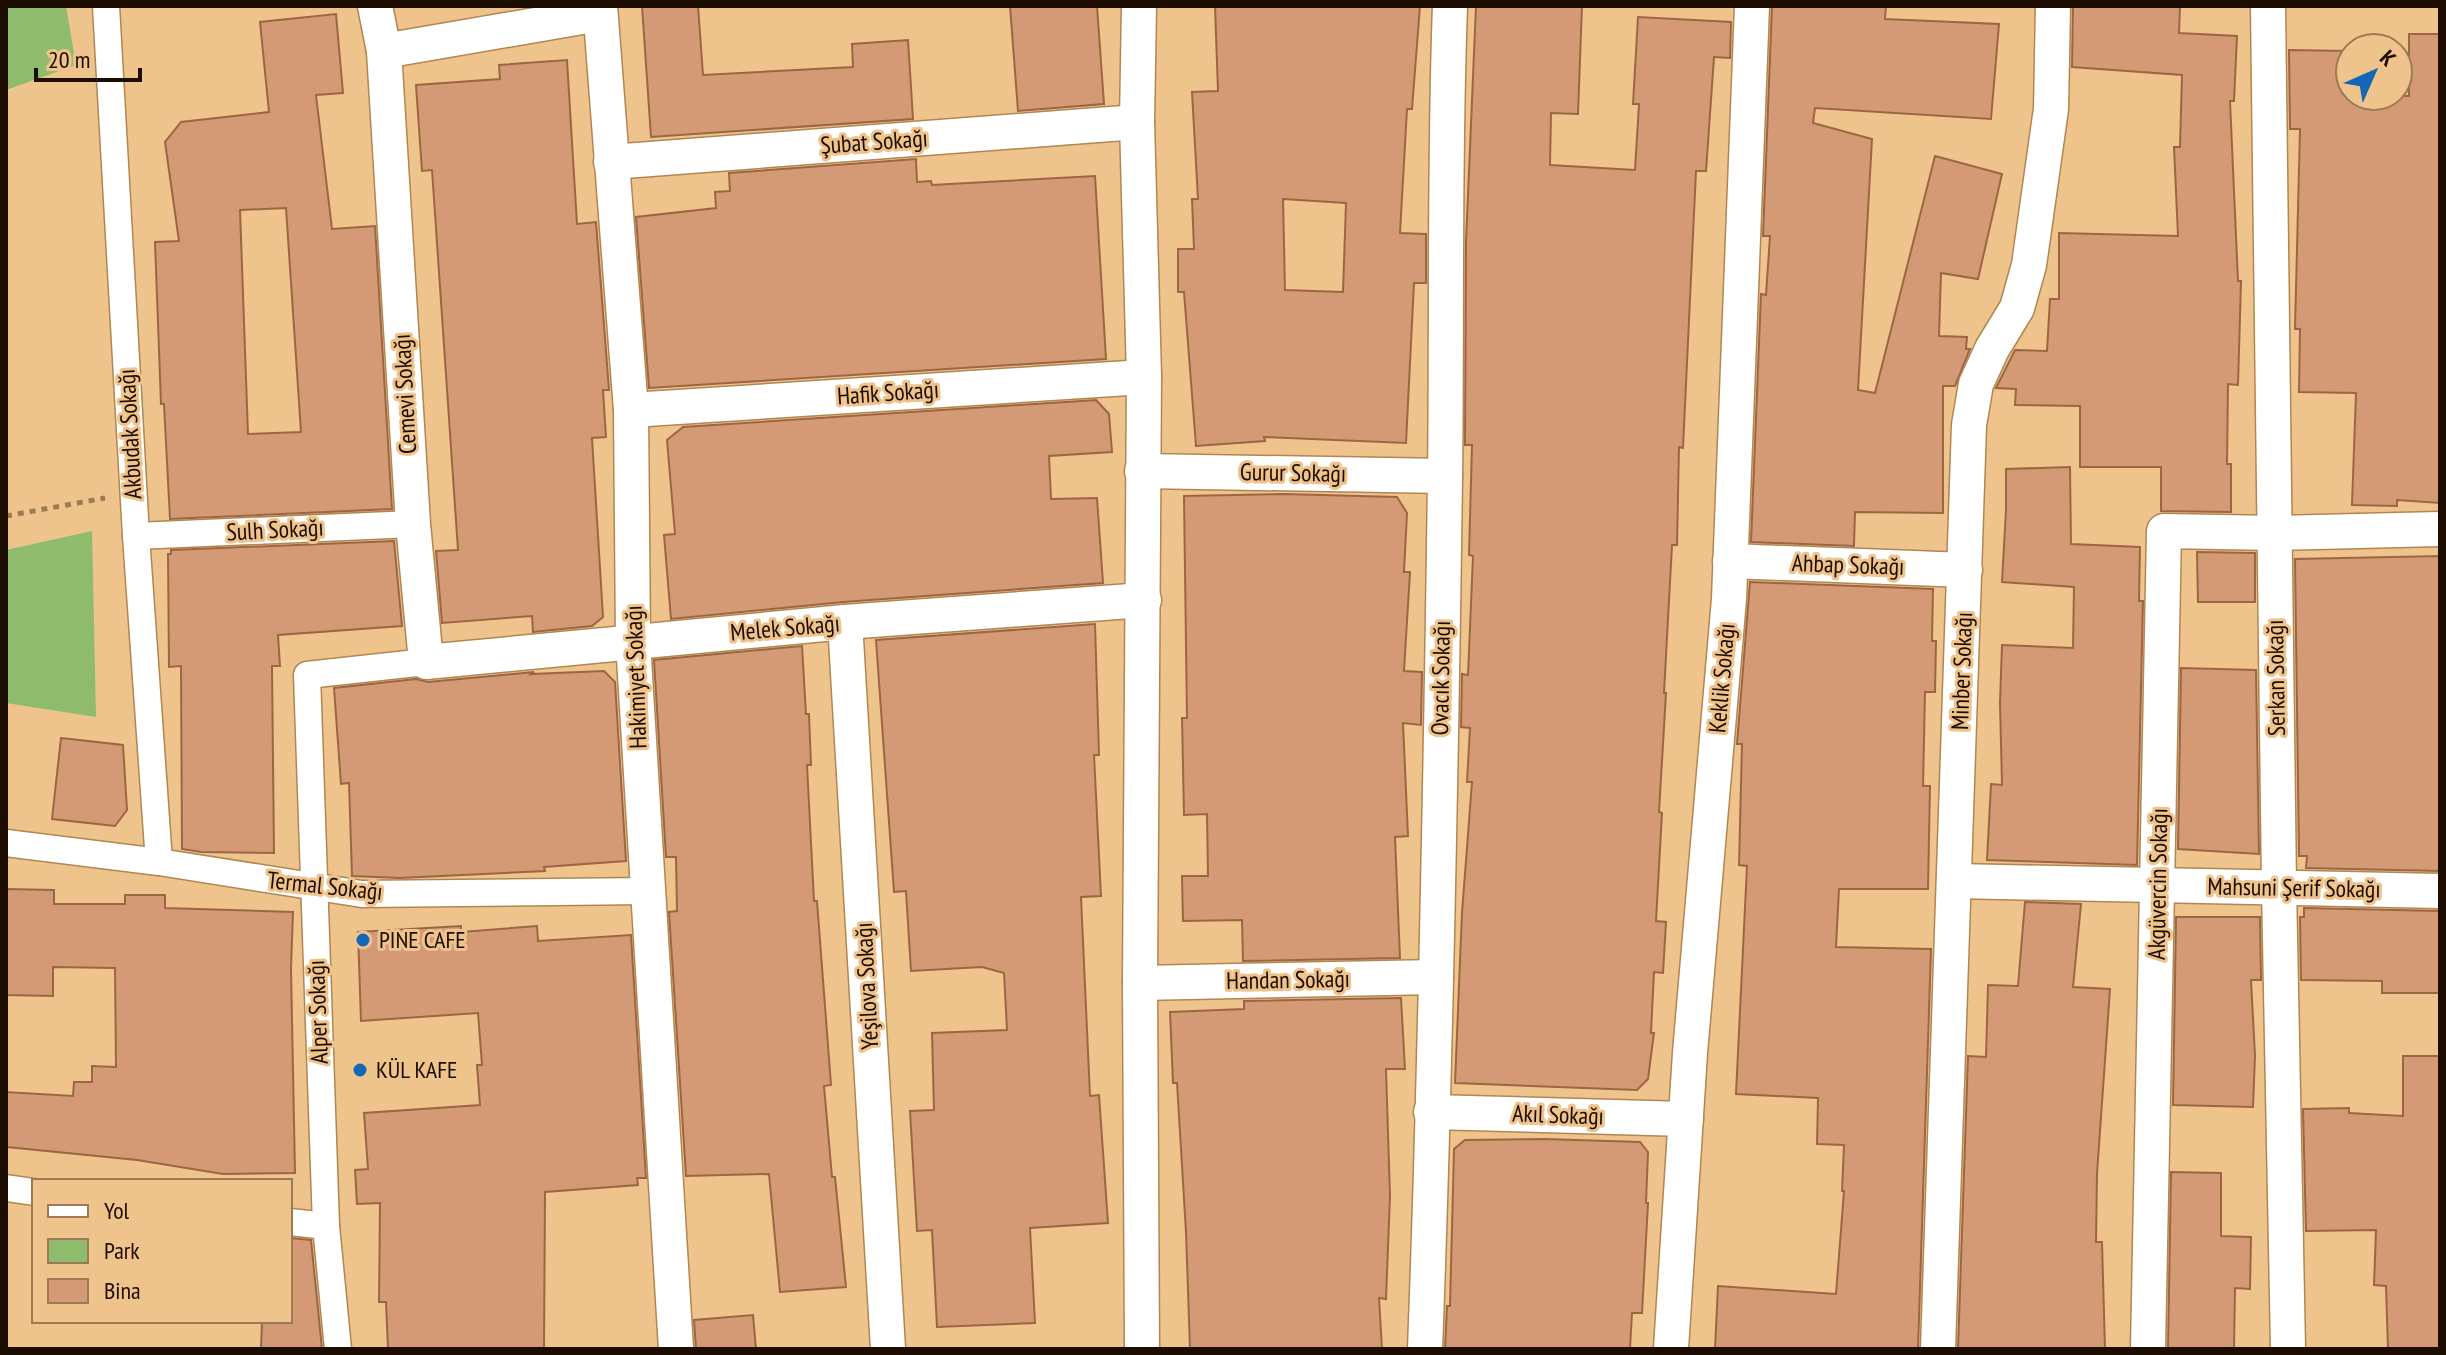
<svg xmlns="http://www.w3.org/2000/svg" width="2446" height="1355" viewBox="0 0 2446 1355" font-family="'PT Sans Narrow',sans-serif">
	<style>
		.green { fill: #8fbb6c }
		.building { fill: #d49975; stroke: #9d6643; stroke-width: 2; fill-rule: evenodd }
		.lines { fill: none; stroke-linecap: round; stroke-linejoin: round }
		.pedestrian-casing { stroke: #b08752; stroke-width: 29 }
		.minor-casing { stroke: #b08752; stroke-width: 37 }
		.path { stroke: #9b7a54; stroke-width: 5; stroke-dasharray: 6 6; stroke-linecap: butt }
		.pedestrian { stroke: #fff; stroke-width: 26 }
		.minor { stroke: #fff; stroke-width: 34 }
		.poi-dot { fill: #1367b5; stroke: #efc38c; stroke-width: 3 }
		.labels { text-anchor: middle; stroke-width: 6; stroke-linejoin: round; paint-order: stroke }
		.street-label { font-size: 24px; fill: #1c0d00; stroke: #efc38c }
		.poi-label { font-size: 24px; fill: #1c0d00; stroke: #efc38c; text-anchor: start }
	</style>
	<rect width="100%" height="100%" fill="#efc38c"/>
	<g class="green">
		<polygon points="6,6 66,6 76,65 6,90"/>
		<polygon points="92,531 96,717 6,703 6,550"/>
	</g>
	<g class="building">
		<polygon points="642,6 698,6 703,75 853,67 852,44 908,40 913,119 651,137"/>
		<polygon points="1010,6 1097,6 1104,104 1018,111"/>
		<path d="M 1215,6 L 1420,6 L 1412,109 L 1407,109 L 1400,233 L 1426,234 L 1426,283 L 1414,283 L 1406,443 L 1264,437 L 1265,441 L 1196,446 L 1184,292 L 1178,292 L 1178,249 L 1194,249 L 1192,199 L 1198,199 L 1192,92 L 1218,91 ZM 1283,199 L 1346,203 L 1343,292 L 1285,290 Z"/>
		<polygon points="1476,6 1582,6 1578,114 1551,113 1550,165 1635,170 1639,104 1633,104 1638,17 1731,22 1730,58 1714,57 1706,171 1696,171 1683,448 1679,447 1677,545 1672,545 1664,693 1666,693 1659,812 1662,813 1656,921 1666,922 1663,973 1654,972 1651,1033 1654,1033 1648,1079 1637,1090 1455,1083 1462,913 1472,782 1467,782 1470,728 1461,727 1462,674 1468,675 1473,556 1469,555 1472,445 1465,445 1466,242"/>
		<polygon points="1772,6 1886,6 1885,19 1999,24 1991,119 1815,108 1813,123 1872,139 1858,390 1875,393 1935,156 2002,174 1978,279 1941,273 1939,336 1967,337 1966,349 1970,349 1955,386 1943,386 1943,513 1855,512 1854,546 1751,542 1761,294 1766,295 1770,236 1763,236"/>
		<polygon points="2073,6 2180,6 2179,33 2237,36 2234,101 2230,101 2238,281 2241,281 2238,385 2228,384 2227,464 2231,464 2231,512 2161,511 2161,467 2080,467 2080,406 2015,405 2016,389 1996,388 2015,350 2047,351 2050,299 2059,299 2059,233 2178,236 2174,147 2180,147 2182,75 2072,67"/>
		<path d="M 336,14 L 343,93 L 316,95 L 332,229 L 375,226 L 392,509 L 170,519 L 164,404 L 161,404 L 155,242 L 179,241 L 165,142 L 181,122 L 269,112 L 260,22 ZM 286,208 L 301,432 L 248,434 L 240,210 Z"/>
		<polygon points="2409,34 2440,34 2440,503 2397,500 2397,506 2352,505 2356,393 2299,392 2300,329 2295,329 2300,129 2290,129 2289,50 2350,51 2350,96 2409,96"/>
		<polygon points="567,60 577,224 596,222 609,390 603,390 606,437 592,438 603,617 592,626 533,632 532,616 442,623 436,551 458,550 432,170 422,171 416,85 500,79 499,65"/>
		<polygon points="916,159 917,182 931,181 932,185 1095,176 1106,359 649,388 636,217 716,208 715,192 730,191 729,173"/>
		<polygon points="1096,400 1109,414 1112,452 1049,456 1051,499 1097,498 1103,583 843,602 671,619 664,535 675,534 667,440 683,427"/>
		<polygon points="2070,467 2071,544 2140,547 2139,601 2143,601 2137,865 1987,860 1991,784 2002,785 2000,703 2002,645 2073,648 2074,587 2002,582 2006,510 2006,469"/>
		<polygon points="1283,494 1397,497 1407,513 1404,572 1410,572 1404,671 1422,672 1421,725 1403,723 1408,836 1395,837 1400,958 1243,961 1242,920 1183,921 1182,876 1208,876 1207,814 1184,815 1182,718 1187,718 1184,496"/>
		<polygon points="394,541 402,626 278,635 280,666 272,666 274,853 201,852 182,849 181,666 169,667 168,554 171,554 171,550"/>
		<polygon points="2197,552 2255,553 2255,602 2198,602"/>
		<polygon points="2440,556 2440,871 2306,868 2307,856 2299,856 2295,559"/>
		<polygon points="1750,582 1933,589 1932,641 1936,641 1935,692 1925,692 1923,786 1930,786 1928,889 1839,889 1836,947 1931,949 1918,1349 1715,1349 1718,1286 1836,1294 1844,1191 1842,1191 1844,1145 1817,1144 1818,1098 1736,1094 1747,866 1739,865 1742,744 1737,744"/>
		<polygon points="1095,624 1099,755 1094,755 1101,896 1081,897 1090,1096 1099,1095 1108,1223 1030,1228 1035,1323 937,1327 932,1230 917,1231 910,1111 934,1110 932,1033 1007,1030 1004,973 982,967 911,971 906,891 894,892 876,640"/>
		<polygon points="802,646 806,714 809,714 811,765 807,765 814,901 817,901 831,1085 824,1086 832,1177 835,1177 846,1287 780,1292 769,1174 686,1176 669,912 677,911 676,857 666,857 654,660"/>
		<polygon points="2181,668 2256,670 2259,854 2178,849"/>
		<polygon points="604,671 615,682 626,861 544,867 545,871 400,878 352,876 349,783 341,784 334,688 416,679 428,682 534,672 531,674"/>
		<polygon points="61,738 123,745 127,810 115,826 52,819"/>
		<polygon points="6,889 54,890 54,904 125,904 125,895 165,895 165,908 293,912 291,968 295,1173 223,1174 137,1160 7,1147 6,1092 73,1096 74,1082 92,1082 92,1066 116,1067 115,968 53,967 53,996 6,995"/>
		<polygon points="2025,902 2081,904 2073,987 2110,989 2097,1174 2096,1242 2102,1242 2105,1349 1958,1349 1968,1056 1986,1057 1988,985 2018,986"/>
		<polygon points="2304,908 2440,911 2440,993 2382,993 2382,981 2301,980 2300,917 2304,917"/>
		<polygon points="2176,917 2260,917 2261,980 2251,980 2255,1056 2253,1107 2173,1105"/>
		<polygon points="461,926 461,932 537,926 538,941 631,935 646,1178 637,1178 638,1185 545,1192 544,1349 388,1349 386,1302 379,1302 380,1203 357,1204 355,1170 368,1169 364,1113 480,1105 477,1065 482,1065 478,1013 361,1021 358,932"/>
		<polygon points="1401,998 1405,1069 1386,1069 1390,1196 1386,1299 1379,1298 1382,1349 1190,1349 1186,1232 1177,1083 1173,1083 1170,1012 1244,1009 1244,1001"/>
		<polygon points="2403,1056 2440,1056 2440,1349 2388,1349 2386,1286 2374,1285 2376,1230 2306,1231 2303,1109 2349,1108 2349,1113 2403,1116"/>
		<polygon points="1544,1139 1640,1142 1648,1152 1646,1203 1648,1203 1642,1313 1632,1313 1630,1349 1445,1349 1447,1306 1450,1306 1454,1149 1465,1140"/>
		<polygon points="2171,1172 2221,1173 2221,1236 2251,1237 2250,1289 2235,1288 2234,1349 2168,1349"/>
		<polygon points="290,1238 311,1240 322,1349 261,1349 262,1321 290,1321"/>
		<polygon points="753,1315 756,1349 696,1349 694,1320"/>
	</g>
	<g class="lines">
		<g class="pedestrian-casing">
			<g id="pedestrian">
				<polyline points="106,6 136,536 159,862"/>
				<polyline points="136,536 413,524"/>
				<polyline points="6,843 159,862 362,894 647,891"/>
				<polyline points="6,1188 34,1192"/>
				<polyline points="290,1222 326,1226"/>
				<polyline points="338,1349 326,1226 307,675 426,662"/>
			</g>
		</g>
		<g class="minor-casing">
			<g id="minor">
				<polyline points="375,6 384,51 413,524 426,662 845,622 1144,600"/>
				<polyline points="600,6 631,410 633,642 676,1349"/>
				<polyline points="1139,6 1137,122 1144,377 1140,983 1142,1349"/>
				<polyline points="2268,6 2279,887 2288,1349"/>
				<polyline points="384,51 599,14"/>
				<polyline points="611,162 1137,122"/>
				<polyline points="631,410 1144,377"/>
				<polyline points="1142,471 1445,476"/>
				<polyline points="1730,561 1965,570"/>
				<polyline points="845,622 888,1349"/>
				<polyline points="1955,881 2440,891"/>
				<polyline points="1140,983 1436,977"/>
				<polyline points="1431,1112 1686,1119"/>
				<path d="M 1425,1349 C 1436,1059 1441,769 1445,478 C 1447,321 1444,164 1450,6"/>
				<polyline points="1671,1349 1690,1053 1729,599 1752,6"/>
				<polyline points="1938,1349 1969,425 1976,384 1992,349 2017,308 2029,265 2051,109 2053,6"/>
				<polyline points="2148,1349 2164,531 2275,533 2440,529"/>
			</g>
		</g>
		<polyline class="path" points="6,516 105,498"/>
		<use href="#pedestrian" class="pedestrian"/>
		<use href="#minor" class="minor"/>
	</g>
	<g class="poi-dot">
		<circle cx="363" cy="940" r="8"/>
		<circle cx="360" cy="1070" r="8"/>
	</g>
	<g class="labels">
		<g class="street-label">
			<text transform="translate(874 142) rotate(-4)" y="8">Şubat Sokağı</text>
			<text transform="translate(888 393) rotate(-4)" y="8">Hafik Sokağı</text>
			<text transform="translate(405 394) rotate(-93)" y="8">Cemevi Sokağı</text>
			<text transform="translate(130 434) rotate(-93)" y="8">Akbudak Sokağı</text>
			<text transform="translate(1293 473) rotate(1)" y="8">Gurur Sokağı</text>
			<text transform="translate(275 530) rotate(-3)" y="8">Sulh Sokağı</text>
			<text transform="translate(1848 565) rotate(2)" y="8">Ahbap Sokağı</text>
			<text transform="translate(785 628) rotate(-5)" y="8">Melek Sokağı</text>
			<text transform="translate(1962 671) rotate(-88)" y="8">Minber Sokağı</text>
			<text transform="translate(636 677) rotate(-92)" y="8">Hakimiyet Sokağı</text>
			<text transform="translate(1441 678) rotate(-89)" y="8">Ovacık Sokağı</text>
			<text transform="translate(1722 678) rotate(-85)" y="8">Keklik Sokağı</text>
			<text transform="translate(2276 678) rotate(-91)" y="8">Serkan Sokağı</text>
			<text transform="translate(2158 884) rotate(-89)" y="8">Akgüvercin Sokağı</text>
			<text transform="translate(325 886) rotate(6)" y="8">Termal Sokağı</text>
			<text transform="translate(2294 888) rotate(1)" y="8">Mahsuni Şerif Sokağı</text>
			<text transform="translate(1288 980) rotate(-1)" y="8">Handan Sokağı</text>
			<text transform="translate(867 986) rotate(-93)" y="8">Yeşilova Sokağı</text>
			<text transform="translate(318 1012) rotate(-92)" y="8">Alper Sokağı</text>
			<text transform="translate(1558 1115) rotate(2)" y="8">Akıl Sokağı</text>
		</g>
		<g class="poi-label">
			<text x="379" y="948">PINE CAFE</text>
			<text x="376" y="1078">KÜL KAFE</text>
		</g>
	</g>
	<rect width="2446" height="1355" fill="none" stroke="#1c0d00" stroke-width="16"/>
	<rect x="32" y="1179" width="260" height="144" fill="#efc38c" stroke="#9b7a54" stroke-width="2"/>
	<rect x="48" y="1205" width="40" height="12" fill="#ffffff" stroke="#9b7a54" stroke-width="2"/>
	<text x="104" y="1219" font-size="24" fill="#1c0d00">Yol</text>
	<rect x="48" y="1239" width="40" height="24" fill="#8fbb6c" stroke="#9b7a54" stroke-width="2"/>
	<text x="104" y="1259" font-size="24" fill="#1c0d00">Park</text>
	<rect x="48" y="1279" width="40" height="24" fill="#d49975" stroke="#9b7a54" stroke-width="2"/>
	<text x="104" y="1299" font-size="24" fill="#1c0d00">Bina</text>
	<g transform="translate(2374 72) rotate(45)"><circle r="38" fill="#efc38c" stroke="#9b7a54" stroke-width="2"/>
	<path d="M0-6L14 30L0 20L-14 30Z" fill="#1367b5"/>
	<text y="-12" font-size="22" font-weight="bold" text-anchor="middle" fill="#1c0d00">K</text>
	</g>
	<path d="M36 68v12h104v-12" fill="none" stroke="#1c0d00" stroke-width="4"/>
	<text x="48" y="68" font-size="24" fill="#1c0d00" stroke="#efc38c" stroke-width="6" paint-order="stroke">20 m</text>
</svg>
